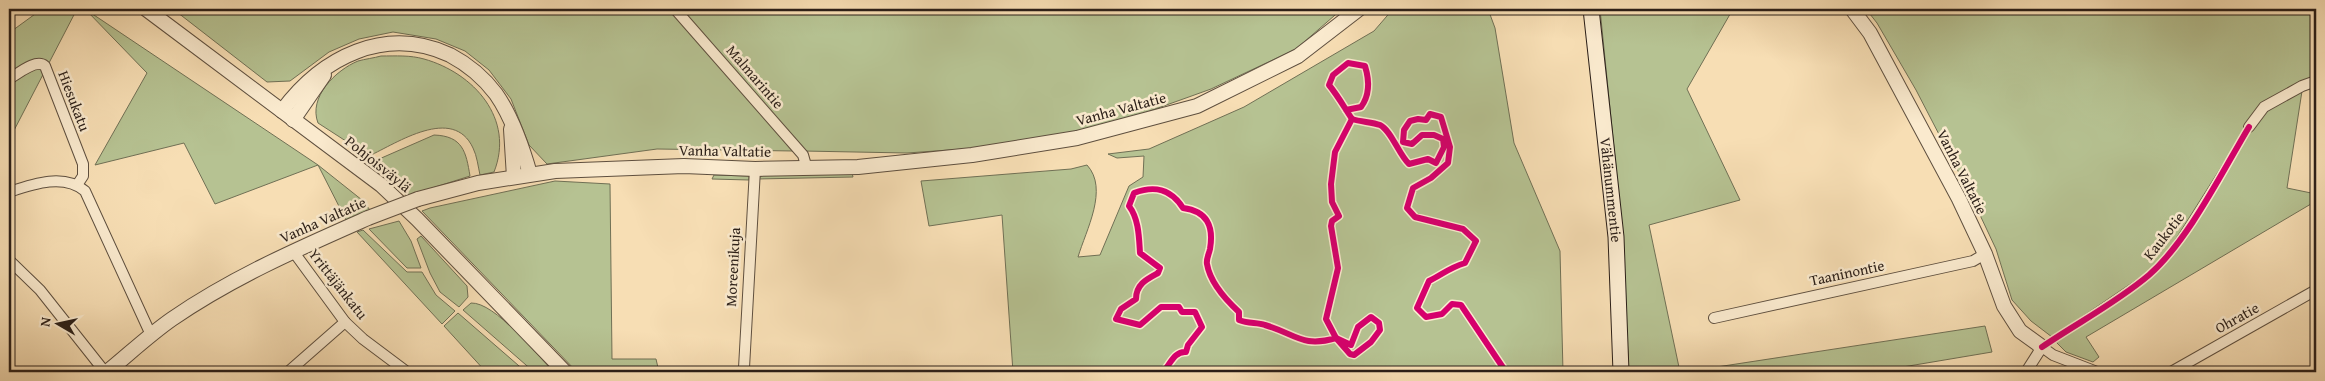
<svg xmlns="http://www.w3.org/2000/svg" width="2325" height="381" viewBox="0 0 2325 381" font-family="'Gentium Book Plus',serif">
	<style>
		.green { fill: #b6c292; stroke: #707055 }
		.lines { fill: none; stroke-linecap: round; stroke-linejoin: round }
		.minor-casing { stroke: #5e4f3f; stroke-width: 12 }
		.tertiary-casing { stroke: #5e4f3f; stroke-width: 16 }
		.secondary-casing { stroke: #2b1f18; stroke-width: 17 }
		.minor { stroke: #faeace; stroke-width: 10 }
		.tertiary { stroke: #faeace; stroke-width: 14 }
		.secondary { stroke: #faeace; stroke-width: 15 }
		.tertiary-bridge-casing { stroke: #5e4f3f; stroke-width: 16; stroke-linecap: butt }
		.tertiary-bridge { stroke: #faeace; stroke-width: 14 }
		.cycleway-casing { stroke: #faeace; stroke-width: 9 }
		.cycleway { stroke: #d6006c; stroke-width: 6 }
		.labels { text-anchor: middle; stroke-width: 5; stroke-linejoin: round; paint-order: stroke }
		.street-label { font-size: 15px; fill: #2b1f18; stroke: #faeace }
	</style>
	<rect width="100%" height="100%" fill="#f7deb4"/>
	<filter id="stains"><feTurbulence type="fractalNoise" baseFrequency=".004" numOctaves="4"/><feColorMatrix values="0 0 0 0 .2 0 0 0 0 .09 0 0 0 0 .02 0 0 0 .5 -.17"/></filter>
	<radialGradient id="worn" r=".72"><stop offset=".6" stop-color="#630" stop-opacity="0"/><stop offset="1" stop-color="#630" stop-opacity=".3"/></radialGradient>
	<g class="green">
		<polygon points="42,9 77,9 9,140 9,33"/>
		<polygon points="85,9 318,165 362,200 370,210 346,220 318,165 215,204 184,143 95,165 147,73"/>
		<polygon points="173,9 670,9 794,151 657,149 547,164 529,145 511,99 489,70 465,51 436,39 393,32 359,39 329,52 290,81 267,82"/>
		<polygon points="680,9 1342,9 1296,49 1211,89 1108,126 991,147 907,153 803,151"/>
		<path d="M 1393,9 L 1488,9 L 1495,28 L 1514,143 L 1560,251 L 1563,372 L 1013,372 L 1002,215 L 929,226 L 921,181 L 1071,169 L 1087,165 C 1109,189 1086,230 1078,257 L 1100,255 L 1129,186 L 1143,177 L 1144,156 L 1117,158 L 1108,154 L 1149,149 L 1244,107 L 1374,31 Z"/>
		<polygon points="1600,9 1733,9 1687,89 1740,200 1649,225 1680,372 1629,372 1619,198"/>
		<polygon points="1866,9 2316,9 2316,81 2302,86 2249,123 2170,248 2148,272 2052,337 2031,321 2012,300 1996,249 1971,196 1916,90 1877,23"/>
		<path d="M 381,56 C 396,56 410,55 424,59 C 474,73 515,119 494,172 L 480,175 C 478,166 477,156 473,148 C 453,105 397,143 369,156 L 318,123 C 308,97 336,70 358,61 C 365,59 374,58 381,56 Z"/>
		<polygon points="2302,91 2287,188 2316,194 2316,201 2086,337 2099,357 2093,362 2066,352 2055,341 2151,278 2174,252 2194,224 2252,129 2267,110"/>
		<path d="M 434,135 C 463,136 466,152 470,176 L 407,196 L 370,163 Z"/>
		<polygon points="852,173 853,177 758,179 764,174"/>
		<polygon points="714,175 749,176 749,180 712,179"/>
		<polygon points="555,181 610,184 612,359 656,359 659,372 577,372 422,211 430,208"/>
		<polygon points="399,221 411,241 421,268 407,268 369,229"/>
		<polygon points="363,230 407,272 422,272 436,295 455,311 442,324 357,232"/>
		<polygon points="421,236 467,286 468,297 459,307 440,292 430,273 417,239"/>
		<path d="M 471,303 C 495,302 537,355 554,372 L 534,372 L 463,310 Z"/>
		<polygon points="458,313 526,372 486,372 444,326"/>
		<polygon points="1985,326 1992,352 1873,372 1684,372"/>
	</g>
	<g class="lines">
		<g class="minor-casing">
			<g id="minor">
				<polyline points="675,9 803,155 807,169"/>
				<path d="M 9,79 C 18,74 36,58 45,66 L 83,164 L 83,176 L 77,185"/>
				<polyline points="2249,127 2264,107 2302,86 2316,81"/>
				<path d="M 9,192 C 33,184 64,173 85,191 L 151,335"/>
				<polyline points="293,251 345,322 363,339 407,372"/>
				<polyline points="9,260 40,290 105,372"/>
				<polyline points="1714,318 1973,261 1985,254"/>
				<polyline points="744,368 755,169"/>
				<polyline points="288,372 345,322"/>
				<polyline points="2026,372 2042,347 2053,355 2097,372"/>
				<polyline points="2171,372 2316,290"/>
			</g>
		</g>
		<g class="tertiary-casing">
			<g id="tertiary">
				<polyline points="146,9 381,185 417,219 565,372"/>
				<polyline points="1852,9 1870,33 1959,199 1985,254 2004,306 2020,331 2042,347"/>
				<path d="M 282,111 C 322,57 385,25 450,55 C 467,64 484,78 496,94 C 512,117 522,146 530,174"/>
				<polyline points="293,120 324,75"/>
				<polyline points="511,129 514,177"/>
				<polyline points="418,199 478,183 555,171 684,166 755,169 858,167 972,155 1077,138 1197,106 1298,56 1359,9"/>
				<path d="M 107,372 C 128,355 149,335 172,319 C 233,277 300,248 368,218"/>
			</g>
		</g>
		<g class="secondary-casing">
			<g id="secondary">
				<path id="s1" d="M 1591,9 L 1616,237 L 1621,372"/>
			</g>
		</g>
		<use href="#minor" class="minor"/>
		<use href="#tertiary" class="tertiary"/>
		<use href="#secondary" class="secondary"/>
		<g class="tertiary-bridge-casing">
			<polyline id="tertiary-bridge" points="368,218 418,199"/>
		</g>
		<use href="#tertiary-bridge" class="tertiary-bridge"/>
		<g class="cycleway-casing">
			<g id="cycleway">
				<path d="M 1346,110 L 1361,107 C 1370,95 1369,79 1365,66 L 1348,63 L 1333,75 L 1329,85 C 1338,96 1344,107 1352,119"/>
				<polygon points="1371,317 1379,323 1380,330 1371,342 1354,355 1350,354 1336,338 1351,345 1358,327"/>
				<path d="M 2042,347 C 2077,323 2116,303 2149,275 C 2188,241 2222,172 2249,127"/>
				<path d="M 1163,372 C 1170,365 1174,351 1186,352 L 1188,345 L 1202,327 L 1195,312 L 1182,312 L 1179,307 L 1161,307 L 1140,325 L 1116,319 L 1121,309 L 1136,299 C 1136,284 1147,279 1158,273 L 1160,268 L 1140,253 C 1139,238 1139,219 1129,206 L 1134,193 C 1155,185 1171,189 1183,208 C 1207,211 1214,226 1210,249 C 1209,254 1206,259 1207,264 C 1210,282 1226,300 1239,312 L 1239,320 C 1249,324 1257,322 1265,325 C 1296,334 1302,348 1336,338 L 1326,319 L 1338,268 L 1331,226 L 1332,221 L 1339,216 L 1332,202 L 1331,184 L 1335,152 L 1352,119 C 1361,122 1372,122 1380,125 C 1391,130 1399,155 1409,164 L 1428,159 L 1436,163 L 1444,147 L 1443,139 L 1434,135 L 1422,135 L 1412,144 L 1403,142 L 1404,130 L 1410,121 L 1418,119 L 1426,120 L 1430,114 L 1441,117 L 1450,147 L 1448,163 L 1431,178 L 1413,188 L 1407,208 L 1415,217 L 1463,229 L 1476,241 L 1465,263 C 1449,268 1443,274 1429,281 L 1417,308 L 1426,317 L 1442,314 L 1452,304 L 1461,305 L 1506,372"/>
			</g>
		</g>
		<use href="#cycleway" class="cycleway"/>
	</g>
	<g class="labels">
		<g class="street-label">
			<text transform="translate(755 77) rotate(49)" y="5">Malmarintie</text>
			<text transform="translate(74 101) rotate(69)" y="5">Hiesukatu</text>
			<text transform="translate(1121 109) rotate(-15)" y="5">Vanha Valtatie</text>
			<text transform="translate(725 151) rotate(1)" y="5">Vanha Valtatie</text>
			<text transform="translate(378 164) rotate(39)" y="5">Pohjoisväylä</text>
			<text transform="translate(1962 172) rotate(63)" y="5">Vanha Valtatie</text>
			<text dy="5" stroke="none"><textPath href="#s1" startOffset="182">Vähänummentie</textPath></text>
			<text transform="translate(323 220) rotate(-24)" y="5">Vanha Valtatie</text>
			<text transform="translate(2164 236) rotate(-52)" y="5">Kaukotie</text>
			<text transform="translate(733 267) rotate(-87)" y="5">Moreenikuja</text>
			<text transform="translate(1847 273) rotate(-12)" y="5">Taaninontie</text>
			<text transform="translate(338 284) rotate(52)" y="5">Yrittäjänkatu</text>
			<text transform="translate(2237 318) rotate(-29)" y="5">Ohratie</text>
		</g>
	</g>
	<rect width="2325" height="381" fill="none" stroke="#f7deb4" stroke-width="30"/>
	<rect x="10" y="10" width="2305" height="361" fill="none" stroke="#2b1f18" stroke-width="2.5"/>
	<rect x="15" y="15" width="2295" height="351" fill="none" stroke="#2b1f18"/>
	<g transform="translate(58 324) rotate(279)" stroke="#faeace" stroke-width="4" paint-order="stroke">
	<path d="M0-4L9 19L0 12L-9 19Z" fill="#2b1f18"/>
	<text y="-8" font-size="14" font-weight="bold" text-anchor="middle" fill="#2b1f18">N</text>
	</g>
	<rect width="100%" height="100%" filter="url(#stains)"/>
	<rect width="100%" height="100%" fill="url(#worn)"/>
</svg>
